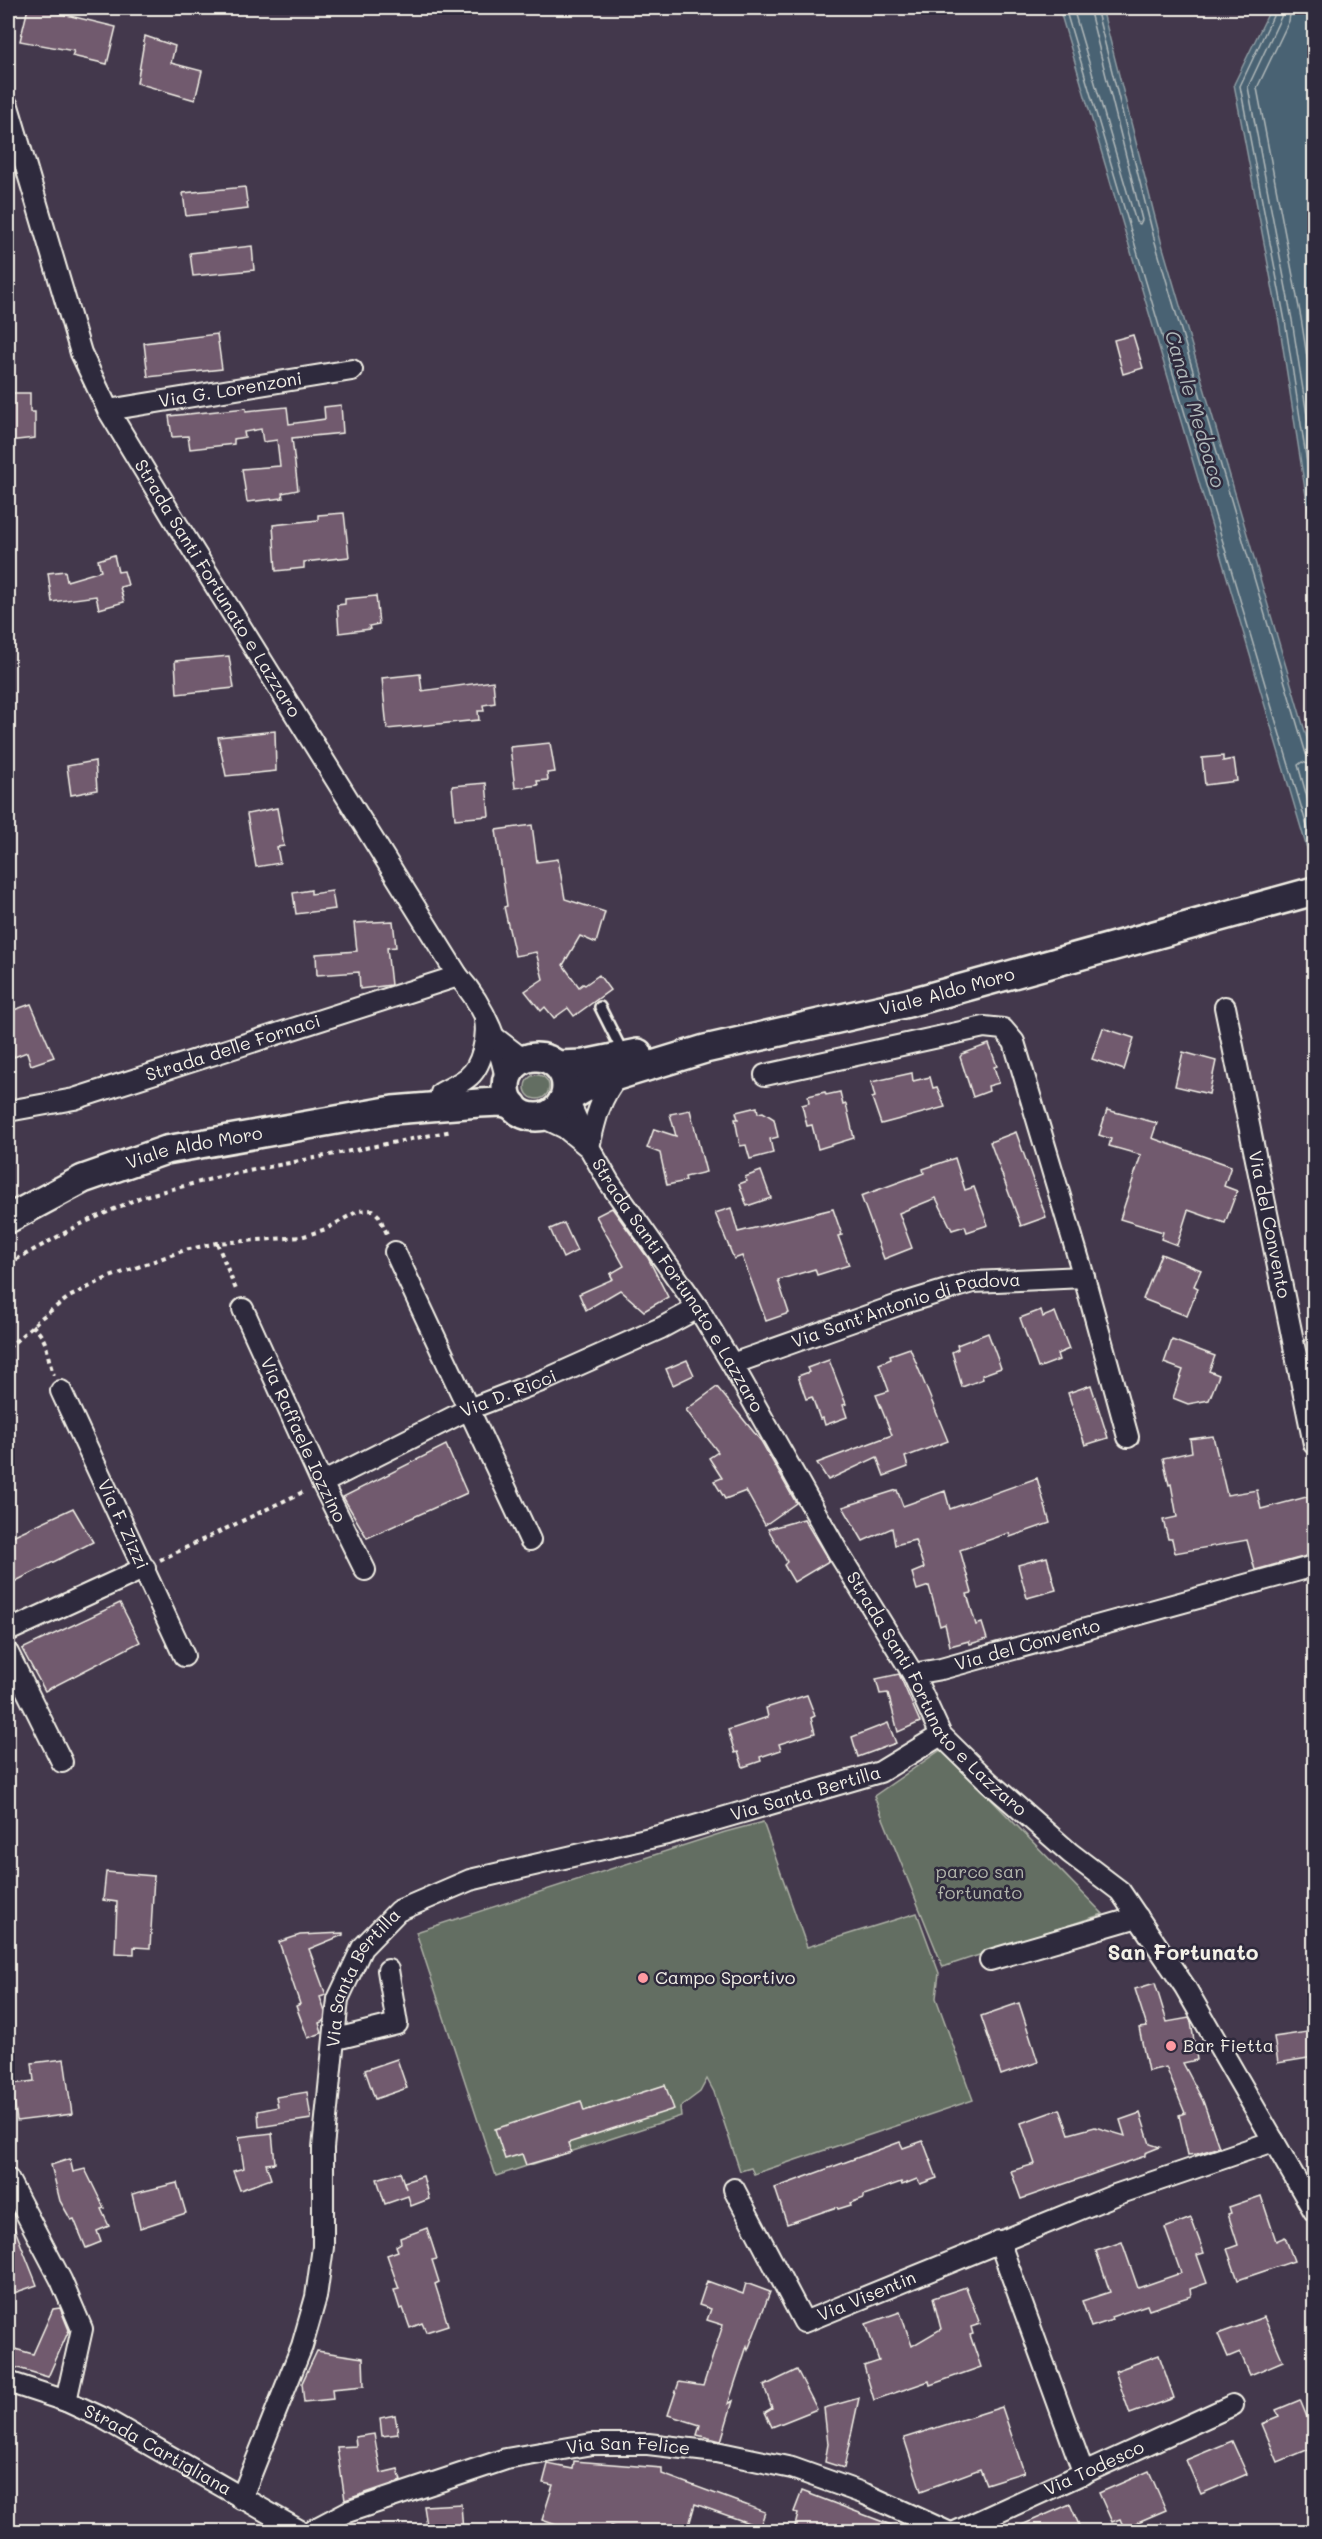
<svg xmlns="http://www.w3.org/2000/svg" width="1322" height="2539" viewBox="0 0 1322 2539" font-family="Mali,sans-serif">
	<style>
		.green { fill: #636e62; stroke: #acb0a5; stroke-width: 1.5 }
		.water { fill: #496273; stroke: #8d9ba2; stroke-width: 1.5 }
		.lines { fill: none; stroke-linecap: round; stroke-linejoin: round }
		.shore { stroke: #b0b8b9; stroke-width: 1.5 }
		.building { fill: #715a6e; stroke: #f4f1e8; stroke-width: 1.5 }
		.service-casing { stroke: #f4f1e8; stroke-width: 14 }
		.minor-casing { stroke: #f4f1e8; stroke-width: 24 }
		.secondary-casing { stroke: #f4f1e8; stroke-width: 32 }
		.path { stroke: #f4f1e8; stroke-width: 4; stroke-dasharray: 4.5 4.5; stroke-linecap: butt }
		.service { stroke: #2f2a3d; stroke-width: 9 }
		.minor { stroke: #2f2a3d; stroke-width: 20 }
		.secondary { stroke: #2f2a3d; stroke-width: 27 }
		.poi-dot { fill: #ff9aa2; stroke: #2f2a3d; stroke-width: 2 }
		.labels { text-anchor: middle; stroke-width: 5; stroke-linejoin: round; paint-order: stroke }
		.street-label { font-size: 18px; fill: #f4f1e8; stroke: #2f2a3d }
		.park-label { font-size: 18px; fill: #b3b6ac; stroke: #2f2a3d }
		.poi-label { font-size: 18px; fill: #f4f1e8; stroke: #2f2a3d; text-anchor: start }
		.water-label { font-size: 20px; font-style: italic; fill: #b0b8b9; stroke: #2f2a3d }
		.quarter-label { font-size: 21px; font-weight: bold; fill: #f4f1e8; stroke: #2f2a3d }
	</style>
	<rect width="100%" height="100%" fill="#43384c"/>
	<filter id="ink" filterUnits="userSpaceOnUse"><feTurbulence type="fractalNoise" baseFrequency=".0167" numOctaves="2"/><feDisplacementMap in="SourceGraphic" scale="12" xChannelSelector="R" yChannelSelector="G"/><feConvolveMatrix kernelMatrix="1 2 1 2 8 2 1 2 1" color-interpolation-filters="sRGB"/></filter>
	<g filter="url(#ink)">
		<g class="green">
			<circle cx="537" cy="1087" r="12"/>
			<polygon points="942,1749 1103,1914 943,1967 874,1796"/>
			<polygon points="763,1822 807,1947 917,1913 939,1973 936,1998 973,2100 754,2174 751,2168 740,2171 714,2092 707,2079 700,2092 680,2107 681,2116 496,2176 416,1932 725,1832"/>
		</g>
		<g class="water">
			<polygon points="1059,8 1102,8 1161,241 1314,762 1314,872"/>
			<polygon points="1268,8 1314,8 1314,547 1279,322 1234,84 1269,12"/>
		</g>
		<g class="lines">
			<g class="shore">
				<polyline points="1065,8 1314,850"/>
				<polyline points="1073,8 1136,222 1140,224 1142,220 1089,8"/>
				<polyline points="1096,8 1155,242 1306,754 1309,758 1314,759"/>
				<polyline points="1274,8 1274,14 1240,86 1285,321 1314,508"/>
				<polyline points="1282,8 1281,17 1248,87 1292,320 1314,460"/>
				<polyline points="1291,8 1289,21 1257,88 1301,318 1314,402"/>
				<polyline points="1314,766 1302,762 1298,765 1314,822"/>
			</g>
		</g>
		<g class="building">
			<polygon points="28,8 60,8 58,13 116,27 107,64 72,56 74,51 20,41"/>
			<polygon points="145,36 175,46 171,63 202,71 195,100 137,83"/>
			<polygon points="245,187 248,209 186,216 183,193"/>
			<polygon points="252,246 254,270 193,276 190,253"/>
			<polygon points="217,334 222,369 148,377 144,343"/>
			<polygon points="1133,335 1143,368 1123,374 1114,340"/>
			<polygon points="8,393 30,393 30,412 35,412 35,438 8,441"/>
			<polygon points="341,405 343,433 292,438 298,490 282,493 283,498 247,502 242,469 280,466 277,440 263,442 261,429 244,432 245,437 234,439 234,444 190,449 188,436 172,437 169,416 246,408 246,411 287,407 289,424 325,419 324,407"/>
			<polygon points="344,513 349,557 304,562 304,568 276,571 273,525 318,520 318,515"/>
			<polygon points="114,555 118,572 124,571 128,585 120,587 124,602 99,609 96,596 52,602 48,573 65,571 67,581 101,571 98,560"/>
			<polygon points="376,596 379,624 369,626 370,629 339,633 337,605 345,604 345,599"/>
			<polygon points="229,656 234,688 177,694 175,661"/>
			<polygon points="420,674 422,691 493,681 495,703 483,705 484,711 478,711 479,720 387,729 382,678"/>
			<polygon points="275,731 276,771 226,776 218,737"/>
			<polygon points="550,743 555,772 547,773 548,780 537,781 538,785 515,788 510,747"/>
			<polygon points="1223,756 1223,761 1234,759 1237,781 1205,785 1202,758"/>
			<polygon points="95,761 97,790 71,795 67,766"/>
			<polygon points="486,783 489,816 455,819 452,786"/>
			<polygon points="277,808 284,846 277,847 280,863 256,867 247,814"/>
			<polygon points="532,825 537,862 558,859 565,899 605,912 596,943 580,936 563,965 579,987 583,984 585,985 599,975 610,990 574,1016 568,1008 554,1018 545,1007 541,1011 525,991 543,979 536,952 515,956 504,907 507,906 496,830"/>
			<polygon points="311,890 311,894 332,891 335,909 296,914 293,893"/>
			<polygon points="393,921 396,947 387,948 391,985 360,989 359,972 317,975 316,954 357,951 354,923"/>
			<polygon points="31,1004 54,1057 31,1065 27,1052 14,1057 8,1038 8,1012"/>
			<polygon points="1103,1028 1134,1038 1124,1070 1092,1059"/>
			<polygon points="989,1044 997,1066 994,1067 999,1083 988,1086 989,1091 973,1097 960,1057 962,1054"/>
			<polygon points="1183,1052 1216,1061 1209,1094 1175,1086"/>
			<polygon points="912,1073 913,1081 930,1077 933,1088 937,1087 945,1107 881,1124 872,1098 875,1097 871,1082"/>
			<polygon points="825,1092 826,1095 840,1092 843,1105 846,1104 854,1138 818,1149 812,1125 807,1126 802,1105 809,1103 808,1096"/>
			<polygon points="757,1107 758,1113 763,1112 774,1119 778,1137 770,1139 773,1153 750,1159 746,1145 740,1146 735,1119 738,1119 736,1112"/>
			<polygon points="690,1110 706,1172 685,1177 686,1181 667,1185 660,1153 647,1148 654,1129 676,1136 670,1114"/>
			<polygon points="1107,1110 1157,1123 1152,1138 1231,1166 1224,1186 1237,1191 1225,1223 1188,1210 1177,1245 1161,1239 1163,1232 1120,1219 1141,1155 1109,1146 1111,1139 1099,1135"/>
			<polygon points="1016,1132 1046,1217 1021,1226 990,1142"/>
			<polygon points="955,1158 965,1190 974,1187 988,1225 967,1232 965,1226 952,1230 936,1198 899,1213 912,1248 884,1259 861,1196 924,1173 923,1169"/>
			<polygon points="761,1171 771,1198 747,1206 739,1184 747,1181 745,1177"/>
			<polygon points="612,1208 648,1258 668,1297 644,1311 620,1290 586,1310 579,1294 613,1279 610,1274 624,1266 596,1216"/>
			<polygon points="731,1208 738,1232 833,1209 842,1235 838,1236 849,1265 817,1275 815,1269 778,1280 789,1313 766,1321 742,1256 734,1259 715,1213"/>
			<polygon points="564,1223 577,1251 563,1258 550,1229"/>
			<polygon points="1161,1254 1201,1270 1194,1286 1198,1288 1187,1316 1143,1299"/>
			<polygon points="1041,1310 1043,1317 1055,1312 1069,1349 1057,1354 1059,1360 1038,1368 1020,1318"/>
			<polygon points="988,1333 1001,1368 982,1375 983,1379 962,1387 952,1352 958,1349 957,1345"/>
			<polygon points="1172,1340 1215,1356 1209,1371 1219,1375 1209,1400 1188,1404 1173,1398 1183,1370 1164,1363"/>
			<polygon points="910,1348 948,1441 905,1457 908,1467 884,1476 877,1457 828,1480 817,1463 892,1435 876,1395 889,1391 879,1364 891,1359 890,1355"/>
			<polygon points="687,1360 694,1375 673,1385 666,1369"/>
			<polygon points="829,1360 846,1404 843,1405 847,1417 825,1425 823,1418 820,1419 812,1397 806,1399 798,1376 809,1372 807,1368"/>
			<polygon points="1091,1385 1108,1438 1085,1445 1068,1393"/>
			<polygon points="717,1387 761,1441 796,1503 765,1525 746,1491 725,1499 714,1481 722,1478 709,1458 718,1452 686,1410"/>
			<polygon points="1213,1436 1227,1495 1257,1490 1261,1509 1314,1495 1314,1554 1255,1570 1247,1540 1175,1553 1172,1539 1168,1539 1163,1520 1177,1517 1171,1484 1169,1485 1163,1458 1192,1452 1190,1439"/>
			<polygon points="446,1445 467,1493 367,1538 343,1497"/>
			<polygon points="1037,1478 1050,1523 1010,1537 1009,1533 960,1550 972,1593 967,1594 976,1625 982,1623 987,1639 970,1644 969,1641 950,1646 945,1624 940,1626 929,1586 917,1590 912,1573 924,1568 915,1540 895,1545 892,1528 863,1541 843,1507 897,1490 903,1506 945,1491 950,1509"/>
			<polygon points="73,1508 93,1542 8,1585 8,1538"/>
			<polygon points="804,1519 829,1561 794,1582 784,1565 787,1562 768,1529"/>
			<polygon points="1047,1557 1056,1590 1027,1598 1018,1565"/>
			<polygon points="120,1603 140,1642 45,1691 22,1649"/>
			<polygon points="899,1674 920,1722 898,1732 888,1693 880,1694 876,1679"/>
			<polygon points="807,1695 815,1716 811,1718 815,1733 779,1744 781,1750 760,1757 761,1761 743,1767 738,1752 735,1753 728,1730 768,1717 766,1708"/>
			<polygon points="888,1723 896,1743 858,1757 852,1737"/>
			<polygon points="106,1872 154,1876 150,1948 134,1947 134,1954 115,1953 117,1902 103,1900"/>
			<polygon points="343,1933 343,1935 309,1949 326,1995 320,1997 325,2012 324,2021 319,2023 322,2033 308,2038 296,2006 300,2004 279,1942 300,1935"/>
			<polygon points="1155,1983 1167,2022 1189,2018 1191,2022 1197,2060 1183,2063 1203,2101 1219,2147 1197,2154 1188,2155 1179,2115 1185,2113 1166,2067 1148,2071 1139,2028 1147,2027 1135,1989"/>
			<polygon points="1019,2003 1038,2062 1001,2075 981,2016"/>
			<polygon points="1314,2031 1314,2057 1278,2063 1274,2037"/>
			<polygon points="64,2059 72,2114 17,2121 12,2084 34,2081 32,2063"/>
			<polygon points="397,2059 407,2088 375,2099 365,2070"/>
			<polygon points="665,2085 674,2109 568,2143 571,2152 554,2157 526,2165 522,2154 505,2159 495,2129 581,2101 584,2111"/>
			<polygon points="307,2092 311,2119 259,2127 258,2111 278,2107 276,2097"/>
			<polygon points="1060,2109 1069,2134 1095,2127 1125,2136 1120,2120 1140,2113 1150,2144 1160,2147 1145,2153 1145,2156 1021,2199 1011,2171 1035,2164 1021,2123"/>
			<polygon points="272,2133 275,2163 266,2164 271,2179 240,2190 233,2171 244,2168 239,2137"/>
			<polygon points="923,2141 937,2178 920,2184 917,2179 902,2185 901,2182 864,2195 864,2198 850,2203 851,2205 838,2209 837,2207 787,2224 775,2188 900,2142 903,2148"/>
			<polygon points="70,2159 73,2172 85,2169 104,2208 101,2209 109,2226 97,2231 101,2242 86,2248 74,2219 71,2220 60,2201 51,2165"/>
			<polygon points="400,2172 406,2189 404,2182 423,2176 429,2199 411,2206 408,2196 385,2204 377,2179"/>
			<polygon points="177,2183 186,2213 140,2228 132,2194"/>
			<polygon points="1261,2196 1276,2241 1285,2237 1294,2261 1238,2280 1227,2249 1238,2245 1228,2214 1231,2213 1229,2207"/>
			<polygon points="8,2212 37,2285 8,2295"/>
			<polygon points="1191,2218 1204,2253 1197,2255 1207,2283 1190,2289 1191,2296 1149,2310 1147,2305 1111,2317 1112,2320 1091,2327 1082,2301 1110,2292 1096,2251 1122,2242 1138,2288 1181,2273 1165,2228"/>
			<polygon points="427,2228 437,2259 432,2260 439,2282 435,2284 448,2325 426,2332 422,2323 410,2328 403,2308 400,2309 394,2290 399,2289 387,2255 398,2251 396,2246 401,2243 400,2238"/>
			<polygon points="707,2281 743,2294 746,2283 770,2292 748,2350 747,2346 728,2404 733,2401 721,2441 697,2435 700,2425 668,2415 679,2382 703,2386 723,2325 707,2320 711,2309 699,2305"/>
			<polygon points="966,2287 980,2324 971,2327 973,2334 970,2335 981,2367 930,2385 929,2381 874,2400 864,2366 879,2361 866,2324 900,2312 912,2346 941,2329 933,2298"/>
			<polygon points="60,2308 69,2330 48,2377 8,2365 8,2347 33,2354 53,2309"/>
			<polygon points="1264,2317 1283,2361 1250,2375 1240,2352 1228,2357 1218,2334"/>
			<polygon points="317,2351 363,2358 364,2386 332,2389 333,2399 304,2402 302,2383"/>
			<polygon points="1159,2355 1174,2398 1130,2414 1115,2371"/>
			<polygon points="797,2370 817,2409 772,2427 765,2412 772,2408 764,2386"/>
			<polygon points="859,2398 844,2468 825,2462 828,2444 824,2408"/>
			<polygon points="1300,2400 1314,2434 1314,2447 1278,2462 1262,2424 1279,2417 1276,2410"/>
			<polygon points="1002,2407 1024,2472 986,2484 980,2469 921,2491 904,2438"/>
			<polygon points="395,2415 398,2434 382,2436 380,2418"/>
			<polygon points="374,2434 381,2473 398,2469 401,2481 345,2500 337,2447 356,2446 355,2437"/>
			<polygon points="1232,2441 1247,2474 1201,2494 1186,2460"/>
			<polygon points="574,2461 662,2468 662,2474 765,2512 760,2527 695,2504 687,2532 626,2532 611,2526 610,2532 576,2532 542,2520 553,2485 543,2483 548,2464 573,2469"/>
			<polygon points="1149,2471 1166,2510 1124,2528 1120,2519 1112,2522 1099,2493"/>
			<polygon points="802,2491 904,2530 903,2532 809,2532 795,2526 798,2514 794,2512"/>
			<polygon points="461,2504 463,2532 428,2532 424,2506"/>
			<polygon points="1070,2504 1082,2532 1006,2532"/>
		</g>
		<g class="lines">
			<g class="service-casing">
				<polyline id="service" points="600,1007 623,1053"/>
			</g>
			<g class="minor-casing">
				<g id="minor">
					<path id="s1" d="M 8,106 L 81,353 L 108,410 L 175,521 L 458,976 C 485,1006 499,1043 507,1083"/>
					<path id="s2" d="M 108,410 L 352,370"/>
					<path id="s3" d="M 1225,1007 L 1314,1444"/>
					<polyline points="494,1037 524,1060"/>
					<polyline points="765,1075 984,1027 1003,1029 1014,1042 1084,1277 1128,1437"/>
					<path d="M 441,1093 C 450,1088 459,1084 467,1078 C 482,1067 488,1037 485,1020"/>
					<path id="s4" d="M 562,1102 L 573,1111 L 589,1147 L 609,1182 L 698,1308 L 732,1364 L 839,1554 L 913,1674 L 941,1735 L 989,1782 L 1070,1853 L 1120,1891 L 1185,1987 L 1314,2211"/>
					<path id="s5" d="M 8,1111 L 74,1099 L 458,976"/>
					<polyline points="540,1116 565,1128 587,1146"/>
					<path d="M 589,1147 C 595,1120 600,1097 618,1076"/>
					<polyline points="395,1252 530,1540"/>
					<path id="s6" d="M 243,1309 L 322,1483 L 365,1570"/>
					<path id="s7" d="M 732,1364 L 901,1304 L 973,1282 L 1084,1277"/>
					<path id="s8" d="M 61,1391 L 184,1656"/>
					<path id="s9" d="M 322,1483 L 469,1409 L 549,1378 L 661,1328 L 698,1308"/>
					<polyline points="8,1631 145,1568"/>
					<polyline points="8,1653 62,1762"/>
					<path id="s10" d="M 913,1674 L 941,1669 L 1314,1566"/>
					<polyline points="990,1960 1138,1917"/>
					<polyline points="336,2039 397,2024 388,1970"/>
					<polyline points="8,2179 61,2280 82,2329 66,2401"/>
					<path id="s11" d="M 734,2189 L 804,2322 L 1115,2195 L 1274,2141"/>
					<polyline points="999,2241 1084,2474"/>
					<path id="s12" d="M 8,2382 L 66,2401 L 103,2418 L 302,2532"/>
					<path id="s13" d="M 241,2499 L 302,2346 L 316,2297 L 323,2247 L 323,2148 L 338,1999 L 362,1948 L 398,1911 L 470,1880 L 667,1834 L 880,1772 L 941,1735"/>
					<path id="s14" d="M 309,2532 L 347,2512 L 506,2459 L 592,2444 L 648,2444 L 716,2452 L 792,2468 L 865,2494 L 948,2532"/>
					<path id="s15" d="M 955,2532 L 1233,2405"/>
				</g>
			</g>
			<g class="secondary-casing">
				<g id="secondary">
					<circle cx="536" cy="1087" r="30"/>
					<polyline points="557,1065 584,1064 638,1053"/>
					<path id="s16" d="M 562,1102 L 594,1083 L 705,1049 L 908,1003 L 1314,891"/>
					<path id="s17" d="M 8,1219 L 83,1179 L 166,1150 L 393,1110 L 479,1103 L 501,1102 L 513,1105"/>
				</g>
			</g>
			<g class="path">
				<polyline points="217,1243 237,1292"/>
				<polyline points="8,1264 79,1225 141,1197 223,1176 452,1131"/>
				<path d="M 32,1325 C 52,1344 44,1352 54,1375"/>
				<polyline points="8,1348 41,1318 69,1297 107,1278 185,1250 217,1243 301,1237 326,1229 358,1211 373,1210 379,1216 388,1236"/>
				<polyline points="160,1560 305,1491"/>
			</g>
			<use href="#service" class="service"/>
			<use href="#minor" class="minor"/>
			<use href="#secondary" class="secondary"/>
		</g>
	</g>
	<g class="poi-dot">
		<circle cx="643" cy="1978" r="6"/>
		<circle cx="1171" cy="2046" r="6"/>
	</g>
	<g class="labels">
		<g class="street-label">
			<text dy="6" stroke="none"><textPath href="#s2" startOffset="124">Via G. Lorenzoni</textPath></text>
			<text dy="6" stroke="none"><textPath href="#s1" startOffset="530">Strada Santi Fortunato e Lazzaro</textPath></text>
			<text dy="6" stroke="none"><textPath href="#s16" startOffset="402">Viale Aldo Moro</textPath></text>
			<text dy="6" stroke="none"><textPath href="#s5" startOffset="234">Strada delle Fornaci</textPath></text>
			<text dy="6" stroke="none"><textPath href="#s17" startOffset="201">Viale Aldo Moro</textPath></text>
			<text dy="6" stroke="none"><textPath href="#s3" startOffset="222">Via del Convento</textPath></text>
			<text dy="6" stroke="none"><textPath href="#s4" startOffset="218">Strada Santi Fortunato e Lazzaro</textPath></text>
			<text dy="6" stroke="none"><textPath href="#s7" startOffset="183">Via Sant'Antonio di Padova</textPath></text>
			<text dy="6" stroke="none"><textPath href="#s9" startOffset="207">Via D. Ricci</textPath></text>
			<text dy="6" stroke="none"><textPath href="#s6" startOffset="144">Via Raffaele Iozzino</textPath></text>
			<text dy="6" stroke="none"><textPath href="#s8" startOffset="147">Via F. Zizzi</textPath></text>
			<text dy="6" stroke="none"><textPath href="#s10" startOffset="118">Via del Convento</textPath></text>
			<text dy="6" stroke="none"><textPath href="#s4" startOffset="704">Strada Santi Fortunato e Lazzaro</textPath></text>
			<text dy="6" stroke="none"><textPath href="#s13" startOffset="1048">Via Santa Bertilla</textPath></text>
			<text dy="6" stroke="none"><textPath href="#s13" startOffset="544">Via Santa Bertilla</textPath></text>
			<text dy="6" stroke="none"><textPath href="#s11" startOffset="218">Via Visentin</textPath></text>
			<text dy="6" stroke="none"><textPath href="#s14" startOffset="334">Via San Felice</textPath></text>
			<text dy="6" stroke="none"><textPath href="#s12" startOffset="165">Strada Cartigliana</textPath></text>
			<text dy="6" stroke="none"><textPath href="#s15" startOffset="153">Via Todesco</textPath></text>
		</g>
		<g class="park-label">
			<text x="980" y="1878">parco san<tspan x="980" dy="21">fortunato</tspan></text>
		</g>
		<g class="poi-label">
			<text x="655" y="1984">Campo Sportivo</text>
			<text x="1183" y="2052">Bar Fietta</text>
		</g>
		<g class="water-label">
			<text transform="translate(1195 409) rotate(73)" y="7">Canale Medoaco</text>
		</g>
		<g class="quarter-label">
			<text x="1183" y="1960">San Fortunato</text>
		</g>
	</g>
	<rect width="1322" height="2539" fill="none" stroke="#2f2a3d" stroke-width="30"/>
	<rect x="15" y="15" width="1292" height="2509" fill="none" stroke="#f4f1e8" stroke-width="2" filter="url(#ink)"/>
</svg>
